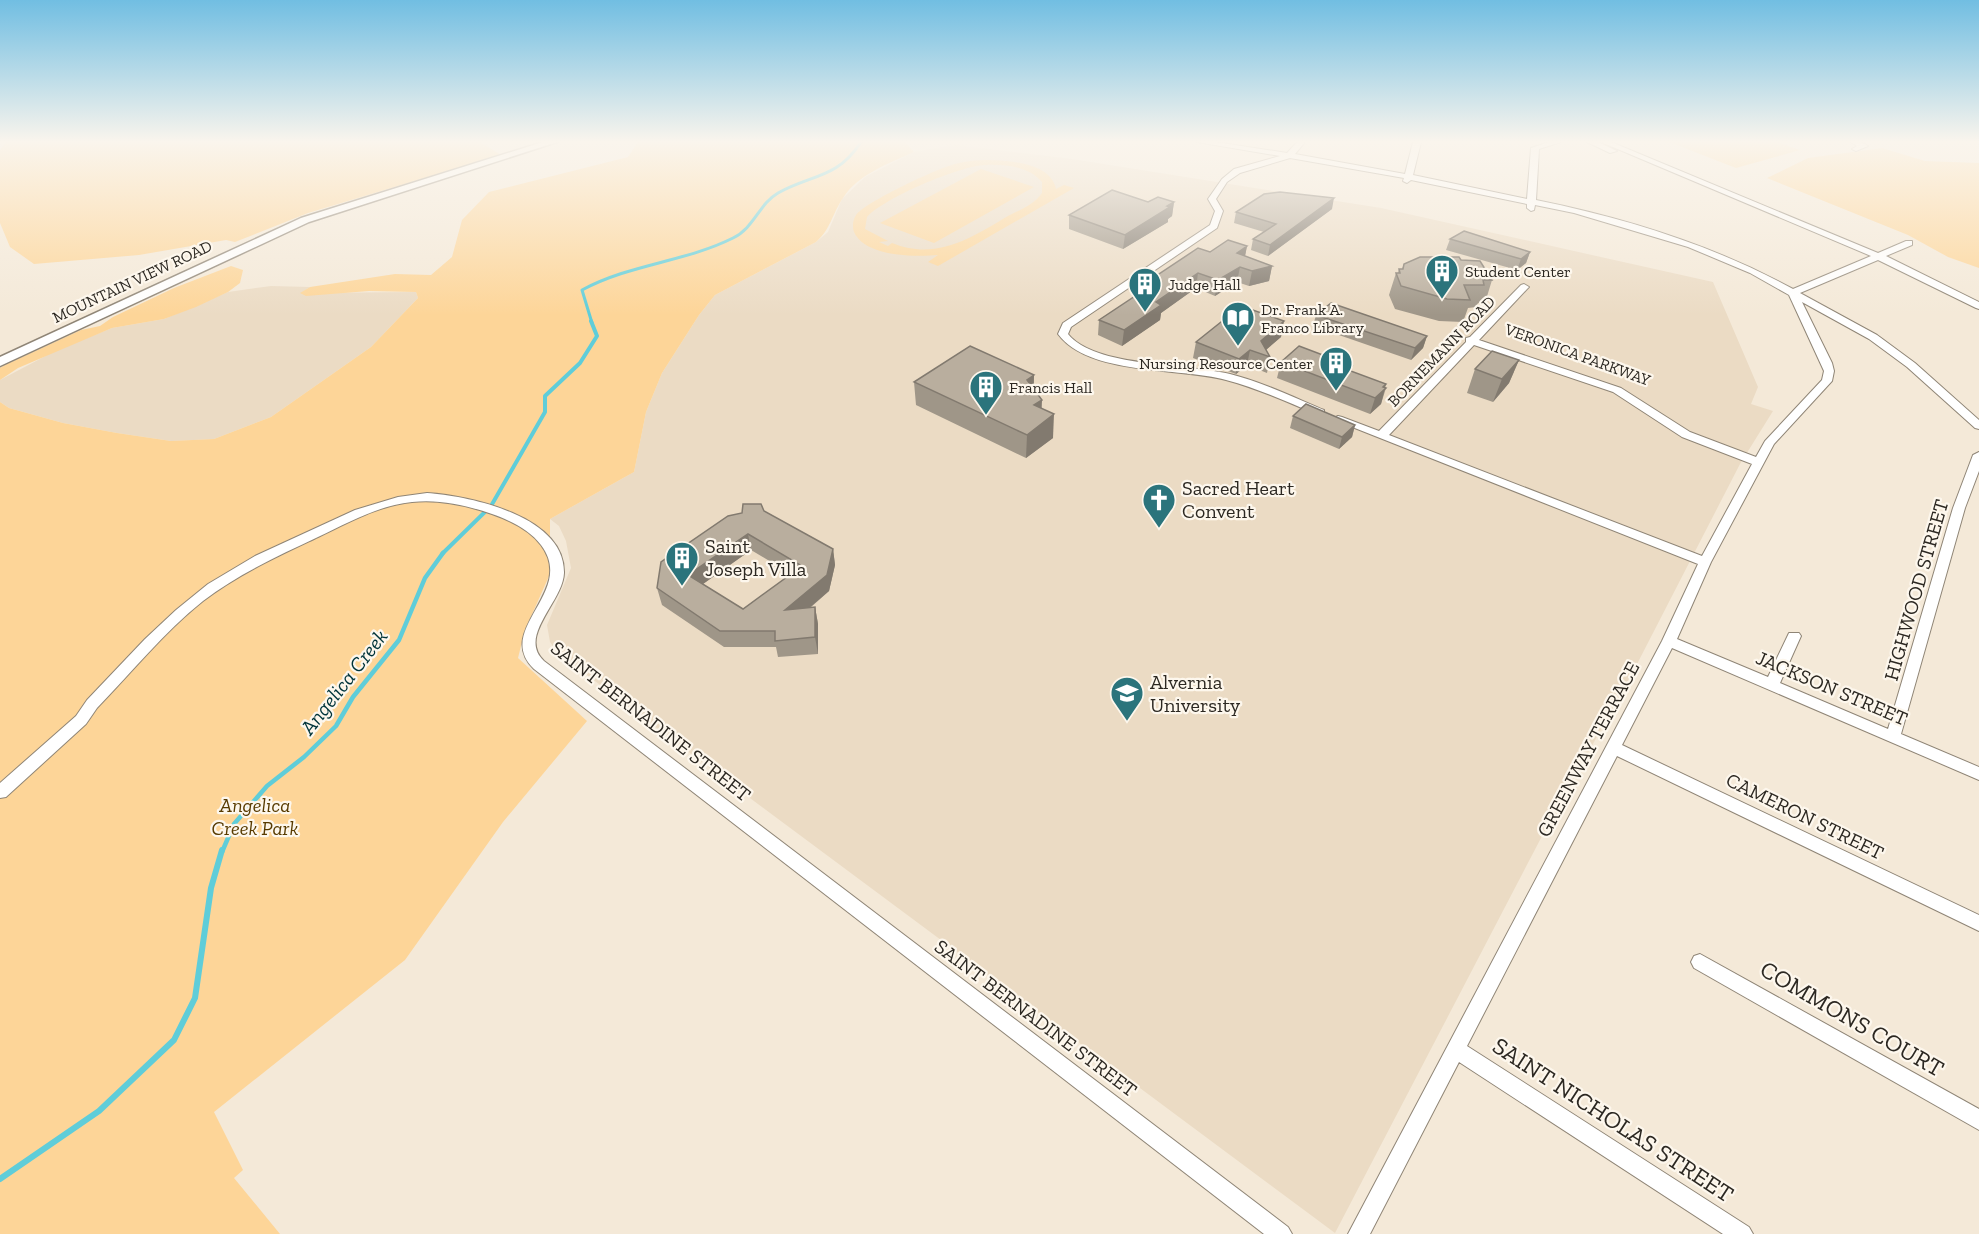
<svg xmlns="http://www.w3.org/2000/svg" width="1979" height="1234" viewBox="0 0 1979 1234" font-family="'Zilla Slab',serif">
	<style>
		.built { fill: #ebdbc4 }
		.green { fill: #fdd598; fill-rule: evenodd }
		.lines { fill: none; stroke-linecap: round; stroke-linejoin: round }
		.stream-far3 { stroke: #5fcdd9; stroke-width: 3 }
		.stream-far2 { stroke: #5fcdd9; stroke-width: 4 }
		.stream-far1 { stroke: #5fcdd9; stroke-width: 4.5 }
		.stream { stroke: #5fcdd9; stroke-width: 6 }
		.minor-casing { stroke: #8f8576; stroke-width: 2 }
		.tertiary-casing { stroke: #8f8576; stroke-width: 3 }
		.minor { fill: #fff; fill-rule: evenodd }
		.tertiary { fill: #fff; fill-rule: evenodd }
		.wall { fill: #9f9688; fill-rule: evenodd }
		.shaded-wall { fill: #827a6f }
		.building { fill: #b9ae9e; stroke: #827a6f; stroke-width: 1.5; fill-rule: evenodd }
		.labels { text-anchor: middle; stroke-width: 4.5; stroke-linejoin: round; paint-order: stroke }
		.far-poi-label { font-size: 16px; fill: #2c2822; stroke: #fdf7ed; text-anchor: start }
		.far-street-label { font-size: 16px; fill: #2c2822; stroke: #fdf7ed }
		.poi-label { font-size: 20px; fill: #2c2822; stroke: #fdf7ed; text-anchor: start }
		.street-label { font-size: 20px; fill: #2c2822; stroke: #fdf7ed }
		.park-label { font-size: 20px; font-style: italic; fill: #583b00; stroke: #fdf7ed }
		.water-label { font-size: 21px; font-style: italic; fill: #00343a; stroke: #fdf7ed }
		.near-street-label { font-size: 24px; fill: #2c2822; stroke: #fdf7ed }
	</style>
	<rect width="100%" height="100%" fill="#f4e9d8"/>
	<g class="built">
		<polygon points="956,145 1072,159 1381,208 1713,282 1758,387 1751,404 1773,411 1740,464 1636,666 1541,838 1335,1233 723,778 558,653 550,642 547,625 571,568 566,541 559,526 550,519 634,472 646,412 662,373 699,315 715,295 816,242 828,232 842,199 865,177 914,152"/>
		<polygon points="271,286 310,287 301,293 416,292 418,298 371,347 271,417 214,439 171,441 117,433 63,423 9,408 0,402 0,380 55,351 112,328 164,319 228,292"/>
	</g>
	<g class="green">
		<polygon points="6,142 480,142 501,155 308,213 235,242 226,240 139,255 34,264 10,247 0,223 0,150"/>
		<path d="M 638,142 L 905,142 L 914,152 C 890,163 858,174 843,198 C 832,214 831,229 816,242 L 715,295 L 699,315 L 662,373 L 646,412 L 634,472 L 550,519 L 550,574 L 525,630 L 518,658 L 587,721 L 503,822 L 405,960 L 214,1112 L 243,1170 L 234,1178 L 280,1234 L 0,1234 L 0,402 L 9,408 L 63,423 L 117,433 L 171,441 L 214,439 L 271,417 L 371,347 L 418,298 L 416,292 L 369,291 L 306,296 L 300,293 L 310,287 L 395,274 L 431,275 L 452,257 L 462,220 L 489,192 L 628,157 Z"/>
		<polygon points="1669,142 1777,142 1800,150 1736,168"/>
		<polygon points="1882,148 1925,161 1979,163 1979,268 1948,257 1908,235 1767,178 1808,158"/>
		<path d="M 990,160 C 1011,161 1051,163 1056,189 L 1064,185 L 1074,188 L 938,266 L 928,262 L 938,255 C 916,257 865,257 854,232 C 852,226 853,220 856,215 C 866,202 932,171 949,166 C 962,161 976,160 990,160 ZM 985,165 C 1004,164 1029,166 1042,182 L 1042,193 C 1035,204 1020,210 1008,216 C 971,238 936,261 892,243 L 888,246 L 879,242 L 888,241 L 865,229 L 867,217 C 884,198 959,166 985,165 Z"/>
		<polygon points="981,169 1034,187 934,243 880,223"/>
		<polygon points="231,266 243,270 240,283 228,292 196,307 164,319 112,328 18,368 0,380 0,368 5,365 81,330 100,326 113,317 174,288"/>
	</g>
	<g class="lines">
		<path class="stream-far3" d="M 592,323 L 582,290 C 630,264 685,262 733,238 C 754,228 759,204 778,193 C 812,174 837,179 861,142"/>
		<polyline class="stream-far2" points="442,554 491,506 545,412 545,396 580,363 597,336 591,321"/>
		<polyline class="stream-far1" points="222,852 234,824 267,786 304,757 336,726 353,697 399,640 425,578 443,553"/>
		<polyline class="stream" points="0,1179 99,1111 174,1040 195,998 211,888 222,850"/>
		<g class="minor-casing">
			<g id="minor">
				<path d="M 1197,142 L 1216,142 L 1287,153 L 1297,142 L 1305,142 L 1295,154 L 1405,174 L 1413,142 L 1421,142 L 1413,175 L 1527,199 L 1531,148 L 1549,142 L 1561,142 L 1539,149 L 1536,200 C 1625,218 1713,245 1793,289 L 1871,256 L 1601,142 L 1611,142 L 1878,253 L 1906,241 L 1912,241 L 1912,245 L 1886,256 L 1979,302 L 1979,309 L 1976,308 L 1878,260 L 1800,293 L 1877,335 L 1915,363 L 1979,420 L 1979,429 L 1975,428 L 1907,367 L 1869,339 L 1802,302 L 1832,363 L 1834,371 L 1832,381 L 1774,444 L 1711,562 L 1677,639 L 1768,677 L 1789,633 L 1799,633 L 1801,636 L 1780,683 L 1888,729 L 1953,508 L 1973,455 L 1979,452 L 1979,471 L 1965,508 L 1901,734 L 1979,767 L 1979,780 L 1672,648 L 1622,745 L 1979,915 L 1979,931 L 1617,756 L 1467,1046 L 1749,1227 L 1753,1234 L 1723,1234 L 1459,1062 L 1370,1234 L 1348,1234 L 1662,641 L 1698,564 L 1332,419 L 1338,416 L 1342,417 L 1379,431 L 1466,342 L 1466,338 L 1470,337 L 1521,285 L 1524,284 L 1529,287 L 1527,289 L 1479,340 L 1621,388 L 1690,432 L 1756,457 L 1765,441 L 1822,380 L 1824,371 L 1789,295 L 1750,273 L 1688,247 L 1574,213 L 1535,205 L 1534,210 L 1531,211 L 1527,208 L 1527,204 L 1411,180 L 1407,183 L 1403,181 L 1404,178 L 1290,158 L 1240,173 L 1227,182 L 1216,199 L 1223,211 L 1217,228 L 1071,327 L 1068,334 C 1094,367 1188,364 1230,374 C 1262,382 1293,397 1324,410 L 1324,414 L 1316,414 C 1287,402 1257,388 1226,380 C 1179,367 1089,376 1058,334 L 1063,323 L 1210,225 L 1215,211 L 1208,199 L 1222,179 L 1234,169 L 1280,156 ZM 1474,345 L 1613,392 L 1682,437 L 1752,464 L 1702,556 L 1389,435 Z"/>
				<polygon points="1587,142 1598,142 1617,151 1610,153"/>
				<polygon points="1851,142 1861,142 1868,146 1856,151 1852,149 1857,146"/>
				<path d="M 427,493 C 470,496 565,516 564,573 C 563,602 517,636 544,661 L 1288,1227 L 1292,1234 L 1264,1234 L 534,669 C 493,629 577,592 541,545 C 530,530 509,520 492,514 C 466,505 439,499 412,502 C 379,505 348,523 318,537 C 278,556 238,574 203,601 C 164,632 132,672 97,708 L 86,724 L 6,797 L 0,798 L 0,783 L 76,716 L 87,700 L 145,639 L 176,610 L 208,584 L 255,556 L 355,510 L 398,497 Z"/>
				<polygon points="1700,954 1979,1109 1979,1130 1694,968 1691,962 1694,956"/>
			</g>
		</g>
		<g class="tertiary-casing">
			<polygon id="tertiary" points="543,142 557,142 309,222 0,366 0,357 301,218"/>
		</g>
		<use href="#minor" class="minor"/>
		<use href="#tertiary" class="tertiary"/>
	</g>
	<g class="wall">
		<polygon points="1148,202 1174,202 1172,216 1168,219 1168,222 1123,249 1069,229 1069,215"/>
		<polygon points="1332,209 1268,256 1251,250 1253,239 1264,232 1234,223 1236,212"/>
		<polygon points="1450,239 1530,252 1526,263 1517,270 1446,250"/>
		<polygon points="1247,246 1245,256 1272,266 1269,281 1249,286 1237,282 1215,296 1196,288 1161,313 1160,320 1122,346 1098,335 1099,320 1134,297 1135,290 1210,252"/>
		<polygon points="1461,260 1492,280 1485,303 1478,303 1476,307 1468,308 1463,322 1439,321 1395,309 1389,295 1396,273 1398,273 1399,269 1402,269 1404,264"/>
		<polygon points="1248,314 1281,337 1266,350 1270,357 1267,373 1247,365 1236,374 1193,358 1196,342"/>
		<polygon points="1316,315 1427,336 1423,348 1411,360 1313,326"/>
		<polygon points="1519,360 1509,383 1493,402 1467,393 1475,369"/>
		<polygon points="1281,362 1352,366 1351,371 1386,388 1381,404 1370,414 1277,378"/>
		<polygon points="1034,375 1034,389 1053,438 1026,458 916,405 914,382"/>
		<polygon points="1293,416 1355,425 1352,437 1339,449 1290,428"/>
		<path d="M 764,511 L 833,549 L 835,565 L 829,591 L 810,608 L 815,607 L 818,624 L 818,654 L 778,657 L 776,647 L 724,647 L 662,605 L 657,588 ZM 751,550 L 791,574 L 743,609 L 703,584 Z"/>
	</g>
	<g class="shaded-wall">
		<polygon points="1334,198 1332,209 1268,256 1270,245"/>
		<polygon points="1174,202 1172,216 1168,219 1168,222 1123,249 1125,235"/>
		<polygon points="1247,246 1244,261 1237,253"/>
		<polygon points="1530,252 1526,263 1517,270 1521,259"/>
		<polygon points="1272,266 1269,281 1249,286 1252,271"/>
		<polygon points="1240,267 1237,282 1215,296 1218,280"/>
		<polygon points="1198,273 1196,288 1161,313 1160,320 1122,346 1124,330 1156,302"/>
		<polygon points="1284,321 1281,337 1261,354 1261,341"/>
		<polygon points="1427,336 1423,348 1411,360 1415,348"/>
		<polygon points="1250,350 1247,365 1236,374 1239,359"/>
		<polygon points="1519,360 1509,383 1493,402 1502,379"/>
		<polygon points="1034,375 1033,398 1027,380"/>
		<polygon points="1386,384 1381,404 1370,414 1375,398"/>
		<polygon points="1042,400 1041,423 1034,405"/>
		<polygon points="1054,414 1053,438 1026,458 1027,435"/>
		<polygon points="1355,425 1352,437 1339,449 1342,437"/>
		<polygon points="748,534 751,550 693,591 688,575"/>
		<polygon points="833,549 835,565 829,591 788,626 785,610"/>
		<polygon points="815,607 818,624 818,654 815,637"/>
	</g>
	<g class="building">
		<polygon points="1112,190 1148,202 1158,197 1174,202 1167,206 1170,207 1125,235 1069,215"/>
		<polygon points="1280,192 1334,198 1270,245 1253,239 1276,224 1236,212 1264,194"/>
		<polygon points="1464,231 1530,252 1521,259 1450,239"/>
		<polygon points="1228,240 1247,246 1237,253 1272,266 1252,271 1240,267 1218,280 1198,273 1156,302 1161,305 1124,330 1099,320 1138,294 1135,290 1198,248 1210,252"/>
		<polygon points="1420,257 1459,257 1461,260 1480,261 1492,280 1483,280 1484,285 1464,285 1470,300 1447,299 1401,286 1396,273 1400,273 1399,269 1403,269 1404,264"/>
		<polygon points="1331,303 1427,336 1415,348 1316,315"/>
		<polygon points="1236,310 1248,314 1253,310 1284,321 1261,341 1270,357 1250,350 1239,359 1196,342"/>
		<polygon points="970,346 1034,375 1027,380 1042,400 1034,405 1054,414 1027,435 914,382"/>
		<polygon points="1299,346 1352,366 1348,370 1386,384 1383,387 1386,388 1375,398 1281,362"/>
		<polygon points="1492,351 1519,360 1502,379 1475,369"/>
		<polygon points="1306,404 1355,425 1342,437 1293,416"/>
		<path d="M 743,504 L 761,504 L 764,511 L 833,549 L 827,575 L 785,610 L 815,607 L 815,637 L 775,641 L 775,631 L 720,631 L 657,588 L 661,562 L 728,516 L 742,513 ZM 748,534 L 802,566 L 743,609 L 688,575 Z"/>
	</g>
	<linearGradient id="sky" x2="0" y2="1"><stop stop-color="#71bee2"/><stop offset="0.45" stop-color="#faf5ed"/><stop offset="1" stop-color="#faf5ed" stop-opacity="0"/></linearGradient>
	<rect width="1979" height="315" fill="url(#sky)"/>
	<defs>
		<g id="building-pin" transform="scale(1.725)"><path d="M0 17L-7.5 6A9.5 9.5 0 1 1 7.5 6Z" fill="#2b747c" stroke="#fdf7ed"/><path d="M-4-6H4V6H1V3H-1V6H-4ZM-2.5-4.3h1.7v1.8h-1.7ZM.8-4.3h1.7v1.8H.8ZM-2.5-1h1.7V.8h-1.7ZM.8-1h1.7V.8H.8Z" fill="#fff"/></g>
		<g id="library-pin" transform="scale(1.725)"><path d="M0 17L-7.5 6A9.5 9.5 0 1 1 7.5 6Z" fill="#2b747c" stroke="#fdf7ed"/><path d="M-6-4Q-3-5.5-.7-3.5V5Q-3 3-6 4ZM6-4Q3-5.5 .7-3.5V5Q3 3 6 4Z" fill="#fff"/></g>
		<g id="church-pin" transform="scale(1.725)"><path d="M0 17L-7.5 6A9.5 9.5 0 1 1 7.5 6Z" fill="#2b747c" stroke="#fdf7ed"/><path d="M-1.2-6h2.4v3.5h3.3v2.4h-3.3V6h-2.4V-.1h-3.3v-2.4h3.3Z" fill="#fff"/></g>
		<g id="university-pin" transform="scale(1.725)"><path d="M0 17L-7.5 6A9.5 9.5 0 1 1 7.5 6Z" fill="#2b747c" stroke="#fdf7ed"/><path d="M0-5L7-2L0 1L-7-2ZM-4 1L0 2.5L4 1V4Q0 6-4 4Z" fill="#fff"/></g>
	</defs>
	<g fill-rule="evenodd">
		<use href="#building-pin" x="1442" y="271"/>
		<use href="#building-pin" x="1145" y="284"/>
		<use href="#library-pin" x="1238" y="318"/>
		<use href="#building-pin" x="1336" y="363"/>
		<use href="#building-pin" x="986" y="387"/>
		<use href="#church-pin" x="1159" y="500"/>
		<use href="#building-pin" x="682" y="558"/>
		<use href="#university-pin" x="1127" y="693"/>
	</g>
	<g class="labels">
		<g class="far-poi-label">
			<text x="1465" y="277">Student Center</text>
			<text x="1168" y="290">Judge Hall</text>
			<text x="1261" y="315">Dr. Frank A.<tspan x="1261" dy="18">Franco Library</tspan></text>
			<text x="1313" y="369" text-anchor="end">Nursing Resource Center</text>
			<text x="1009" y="393">Francis Hall</text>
		</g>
		<g class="far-street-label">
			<text transform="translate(132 281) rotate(-25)" y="6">MOUNTAIN VIEW ROAD</text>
			<text transform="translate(1441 351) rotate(-46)" y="6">BORNEMANN ROAD</text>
			<text transform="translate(1578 354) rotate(20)" y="6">VERONICA PARKWAY</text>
		</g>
		<g class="poi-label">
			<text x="1182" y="495">Sacred Heart<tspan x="1182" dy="23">Convent</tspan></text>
			<text x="705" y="553">Saint<tspan x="705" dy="23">Joseph Villa</tspan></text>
			<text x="1150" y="689">Alvernia<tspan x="1150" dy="23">University</tspan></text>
		</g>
		<g class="street-label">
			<text transform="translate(1916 590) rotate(-74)" y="7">HIGHWOOD STREET</text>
			<text transform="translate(1832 688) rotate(23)" y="7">JACKSON STREET</text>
			<text transform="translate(651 721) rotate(38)" y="7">SAINT BERNADINE STREET</text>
			<text transform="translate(1588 749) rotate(-62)" y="7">GREENWAY TERRACE</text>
			<text transform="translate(1805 816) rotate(26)" y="7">CAMERON STREET</text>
			<text transform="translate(1036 1018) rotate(37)" y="7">SAINT BERNADINE STREET</text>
		</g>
		<g class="park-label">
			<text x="255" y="812">Angelica<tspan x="255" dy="23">Creek Park</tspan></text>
		</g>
		<g class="water-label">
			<text transform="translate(344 682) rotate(-52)" y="7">Angelica Creek</text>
		</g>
		<g class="near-street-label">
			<text transform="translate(1852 1019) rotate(30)" y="8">COMMONS COURT</text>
			<text transform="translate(1613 1120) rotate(33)" y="8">SAINT NICHOLAS STREET</text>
		</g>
	</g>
</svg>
